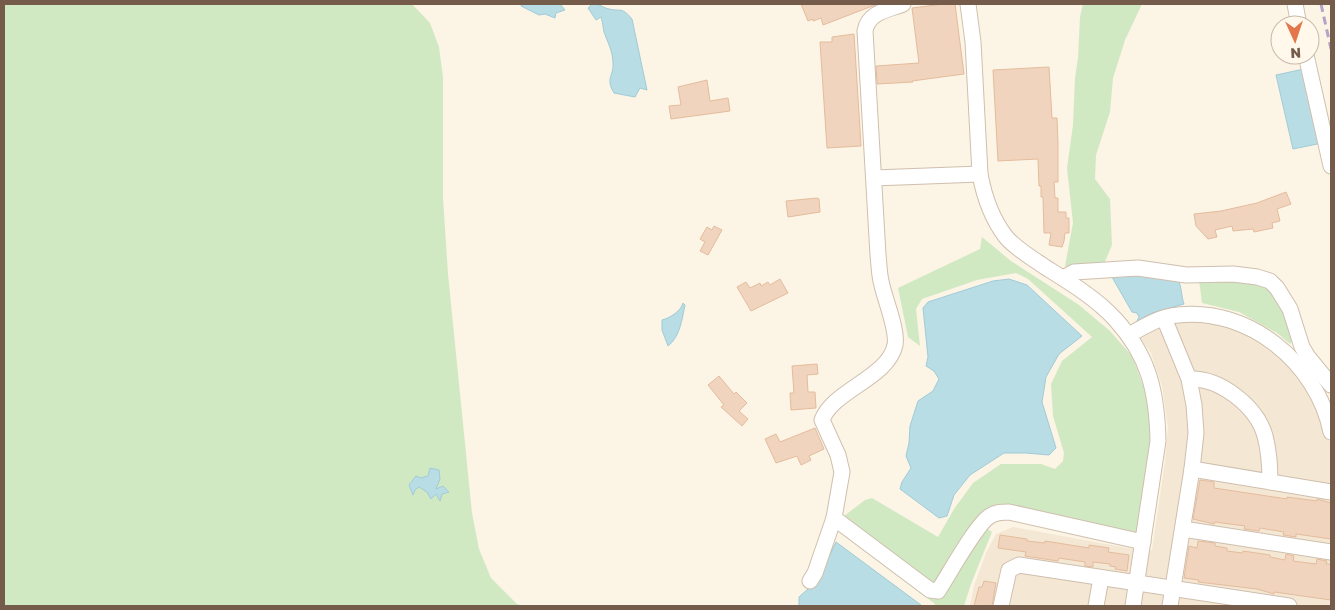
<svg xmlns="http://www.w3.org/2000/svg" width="1335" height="610" viewBox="0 0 1335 610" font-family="'Golos Text',sans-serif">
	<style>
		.residential { fill: #f4e7d3 }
		.green { fill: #d1e9c3 }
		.water { fill: #b9dde5; stroke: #a0cbd7 }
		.building { fill: #f1d4bd; stroke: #e4bc9d }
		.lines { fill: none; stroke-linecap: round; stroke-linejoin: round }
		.minor-casing { stroke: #cfbfae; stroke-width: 17 }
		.minor { stroke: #fff; stroke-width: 15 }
		.rail { stroke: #b8a3c6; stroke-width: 3; stroke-dasharray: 8 5; stroke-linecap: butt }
	</style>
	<rect width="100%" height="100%" fill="#fcf4e5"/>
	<polygon class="residential" points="1160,314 1254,325 1331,416 1331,606 970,606 974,586 986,553 996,534 1013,527 1133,549 1152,550 1165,462 1168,428 1162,386 1151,353 1133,327"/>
	<g class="green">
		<polygon points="4,4 412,4 430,23 439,47 443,77 443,198 448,274 472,513 479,549 491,578 517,604 525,606 4,606"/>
		<polygon points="1083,4 1142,4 1125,40 1113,78 1110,112 1096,155 1095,179 1110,199 1112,245 1104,264 1084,267 1065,266 1073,223 1067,168 1073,125 1075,78 1078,58 1080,17"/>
		<polygon points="982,237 1011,261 1079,305 1110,331 1132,356 1146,393 1152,422 1150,446 1138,531 1133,537 1007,509 978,523 992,532 971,584 964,606 934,606 935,604 839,532 844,516 865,500 872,498 938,537 954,509 973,483 1001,464 1041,464 1055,469 1063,461 1064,453 1053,416 1051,384 1062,361 1092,337 1028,279 1016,273 977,280 922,299 916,309 920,346 908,337 898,288 980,249"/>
		<polygon points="1199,280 1247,281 1269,289 1285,311 1294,339 1290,344 1277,333 1239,312 1202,303"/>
	</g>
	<g class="water">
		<polygon points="521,4 560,4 565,10 556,13 555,18 545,14 539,15 521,6"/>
		<path d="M 592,4 C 601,4 601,7 609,9 C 621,12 621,6 632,19 L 647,90 L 640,88 L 635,97 L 614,93 C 605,78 614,76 613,63 C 613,52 608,43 604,32 C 603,27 603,23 601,17 L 596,20 L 588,8 Z"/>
		<polygon points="1304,69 1322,143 1293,149 1276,75"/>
		<path d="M 1140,273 L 1178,280 C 1182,287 1181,296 1184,304 L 1152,313 L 1137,321 L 1139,317 L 1137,313 L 1132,312 L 1112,277 Z"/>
		<polygon points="1009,279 1027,285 1082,336 1059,354 1046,377 1042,402 1056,448 1049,455 1026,453 1004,453 970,475 954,495 947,516 939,518 900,489 902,482 911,468 906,456 909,443 910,426 918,401 933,391 939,379 934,371 926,366 928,357 923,308 928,302 993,281"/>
		<path d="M 683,303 L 685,305 C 682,319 680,337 668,346 L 662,330 L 662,320 C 670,318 681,311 683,303 Z"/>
		<polygon points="430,468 439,470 440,479 436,489 443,486 449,492 442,494 440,501 436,494 431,499 427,492 419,487 415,490 413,495 409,485 416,476 421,478 428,476"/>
		<polygon points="836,542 921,605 921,606 799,606 799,597 817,581 824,558 828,559"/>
	</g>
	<g class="building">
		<polygon points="801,4 875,4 875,5 823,25 821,18 813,21 813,19 808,21"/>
		<polygon points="943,4 955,4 964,74 912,81 913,82 877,84 876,66 919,63 912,8"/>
		<polygon points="854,34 861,146 827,148 820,42 832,42 832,37"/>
		<polygon points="1049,67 1052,118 1057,118 1058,144 1058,182 1054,182 1055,198 1058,198 1058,212 1066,212 1066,218 1069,218 1069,233 1065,233 1064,241 1062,247 1049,245 1051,233 1044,233 1043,197 1041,197 1041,186 1039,186 1038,159 998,161 993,70"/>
		<polygon points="707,80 710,101 728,98 730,111 671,119 669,106 681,105 678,87"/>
		<polygon points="1286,192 1291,204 1277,209 1280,221 1272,223 1273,228 1254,232 1253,229 1233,231 1232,226 1215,230 1217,237 1208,239 1196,226 1194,214 1221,211 1257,203"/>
		<polygon points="817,198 819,199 820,212 788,217 786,201"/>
		<polygon points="714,226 722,230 708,255 700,251 705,242 700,239 707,227 712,230"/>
		<polygon points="780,279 788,293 751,311 737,287 746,282 750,288 760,283 761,286 768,282 770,285"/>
		<polygon points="817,364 818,374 807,375 808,392 815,392 816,408 791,410 790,393 794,393 792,366"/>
		<polygon points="719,376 734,394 736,392 747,403 739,411 748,419 742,426 721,407 724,405 708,385"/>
		<polygon points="815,428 824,449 809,456 811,460 801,465 797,456 776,463 765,439 776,434 780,442"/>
		<polygon points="1200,480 1214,482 1214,488 1287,499 1287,497 1317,501 1317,499 1331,503 1331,539 1296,534 1296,537 1283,535 1284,532 1260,528 1259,531 1244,529 1245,526 1215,522 1214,524 1193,519"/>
		<polygon points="1000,535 1027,539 1027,541 1045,543 1045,541 1089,548 1089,545 1109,548 1108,552 1129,555 1127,571 1115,569 1116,567 1110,566 1110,564 1093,562 1093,567 1085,566 1085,562 1059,558 1058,561 1025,556 1026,552 998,548"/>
		<polygon points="1198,541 1215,543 1215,546 1227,548 1227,551 1242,553 1243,551 1270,555 1270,557 1285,560 1286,554 1294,556 1293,561 1316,564 1317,559 1327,561 1326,564 1331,564 1331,600 1274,592 1274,594 1257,589 1198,582 1199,580 1184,578 1189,546 1197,548"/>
		<polygon points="984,581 996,583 992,606 974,606 979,587 982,587"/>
	</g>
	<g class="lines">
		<g class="minor-casing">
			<g id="minor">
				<path d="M 903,4 C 888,10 868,12 865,31 L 878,255 C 879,263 879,273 881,281 C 884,298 898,329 895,345 C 888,378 833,390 822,420 L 838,455 L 842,472 L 834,518 L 930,590 L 938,591 C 948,576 977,523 990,516 C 996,512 1002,512 1009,512 L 1143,542"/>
				<path d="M 968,4 L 973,42 L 980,174 C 984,196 992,219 1006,237 C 1016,249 1032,258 1045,267 C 1069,282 1096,298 1115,319 C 1149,356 1157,392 1158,441 L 1133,606"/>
				<polyline points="1295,4 1299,25"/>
				<polyline points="1306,55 1331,166"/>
				<polyline points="874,178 980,174"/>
				<polyline points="1063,278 1074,272 1138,268 1186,275 1233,274 1257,277 1270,281 1277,288 1290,309 1302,347 1308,357 1331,385"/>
				<polyline points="1164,318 1189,379 1194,405 1196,433 1192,469 1170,606"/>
				<path d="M 1129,335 C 1143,327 1161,316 1178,315 C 1249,307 1317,363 1331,432"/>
				<path d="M 1189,379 C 1220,377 1257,407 1265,436 C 1269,451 1270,467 1270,482"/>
				<polyline points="1192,469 1331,492"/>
				<polyline points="1183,529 1331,552"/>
				<polyline points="810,581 815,573 834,518"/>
				<polyline points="1001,606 1009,570 1019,565 1289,606"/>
				<polyline points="1096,606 1101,578"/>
			</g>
		</g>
		<use href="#minor" class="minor"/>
		<polyline class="rail" points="1321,4 1331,49"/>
	</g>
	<rect width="1335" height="610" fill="none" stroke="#755c4a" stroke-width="10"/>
	<g transform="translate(1295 40) rotate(177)"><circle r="24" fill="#fff8eb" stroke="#c8baab"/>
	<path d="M0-4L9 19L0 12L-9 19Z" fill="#e4764b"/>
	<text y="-8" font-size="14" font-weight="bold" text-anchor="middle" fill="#755c4a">N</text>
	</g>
</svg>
